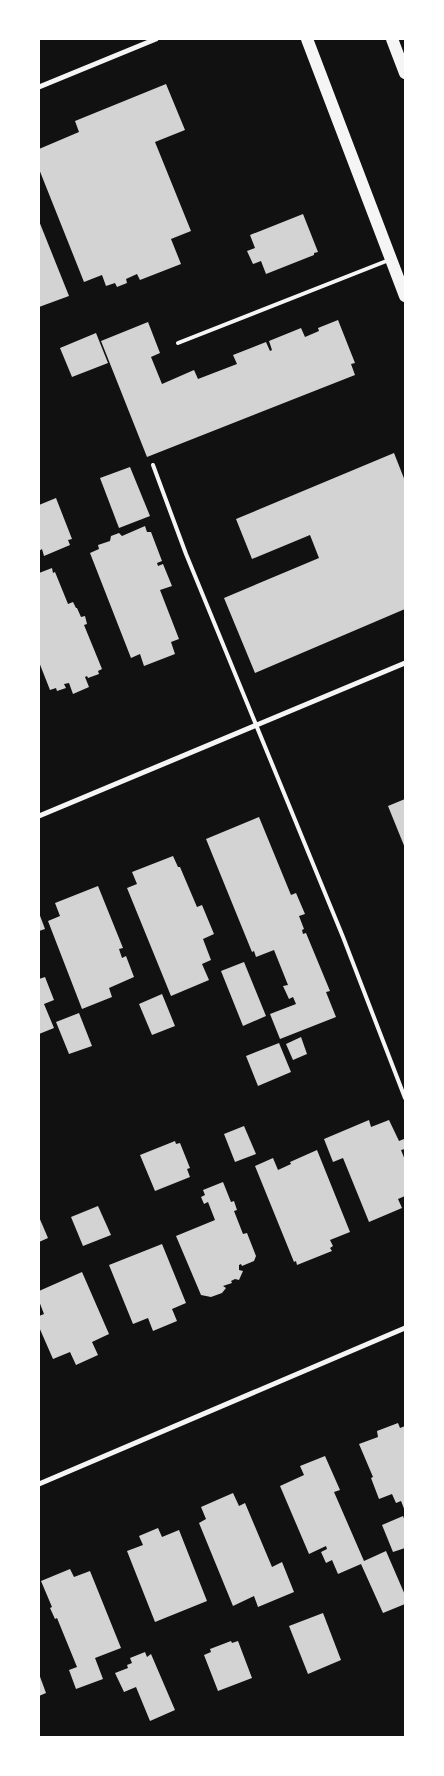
<svg xmlns="http://www.w3.org/2000/svg" width="444" height="1776" viewBox="0 0 444 1776" font-family="'PT Sans',sans-serif">
	<style>
		.building { fill: #d3d3d3 }
		.lines { fill: none; stroke-linecap: round; stroke-linejoin: round }
		.service { stroke: #f5f5f5; stroke-width: 4 }
		.minor { stroke: #f5f5f5; stroke-width: 5 }
		.primary { stroke: #f5f5f5; stroke-width: 12 }
	</style>
	<rect width="100%" height="100%" fill="#111"/>
	<g class="building">
		<polygon points="166,84 185,130 155,142 191,231 171,239 181,264 140,280 137,274 126,279 127,283 117,287 115,283 106,286 102,275 84,282 39,169 39,149 79,132 75,121"/>
		<polygon points="303,214 318,252 314,253 314,255 266,274 261,261 253,264 247,251 255,248 250,235"/>
		<polygon points="39,221 69,296 39,307"/>
		<polygon points="338,320 355,363 351,364 355,375 147,457 101,341 148,322 160,353 151,357 162,384 194,370 198,379 237,364 233,355 266,342 270,351 272,350 269,341 301,328 305,337 319,331 318,328"/>
		<polygon points="96,333 108,363 72,377 60,348"/>
		<polygon points="394,453 405,481 405,609 255,673 224,598 319,558 310,535 252,559 236,519"/>
		<polygon points="130,467 150,516 119,528 100,478"/>
		<polygon points="56,498 72,539 68,540 70,545 44,556 42,549 39,551 39,505"/>
		<polygon points="145,526 147,532 151,532 162,561 157,563 158,566 163,564 172,586 160,590 179,639 171,642 175,654 144,666 140,654 131,658 90,553 99,549 98,545 110,541 111,536 119,533 122,536"/>
		<polygon points="52,568 53,573 55,572 68,604 73,602 76,608 77,608 81,617 85,616 87,624 84,625 102,669 98,671 99,674 88,678 87,676 85,677 89,687 73,694 69,683 64,684 66,688 57,691 56,688 50,690 39,662 39,573"/>
		<polygon points="405,799 405,848 388,806"/>
		<polygon points="259,817 291,895 296,893 305,914 299,916 304,929 302,930 303,934 306,933 330,991 326,992 336,1017 280,1039 270,1014 296,1004 293,997 289,999 283,986 288,985 274,950 256,957 254,951 252,952 206,839"/>
		<polygon points="173,856 178,867 180,867 197,907 202,905 214,934 203,939 211,960 202,964 209,980 171,996 127,888 137,884 132,872"/>
		<polygon points="98,886 123,948 119,949 122,958 126,956 134,977 109,988 112,997 82,1009 48,921 60,916 55,903"/>
		<polygon points="39,913 45,929 39,931"/>
		<polygon points="244,962 266,1016 243,1026 221,971"/>
		<polygon points="45,977 54,1000 44,1004 54,1028 39,1034 39,979"/>
		<polygon points="162,994 175,1026 152,1035 139,1004"/>
		<polygon points="79,1013 92,1046 69,1054 56,1022"/>
		<polygon points="301,1037 307,1054 293,1060 286,1044"/>
		<polygon points="279,1043 291,1072 258,1086 246,1056"/>
		<polygon points="369,1120 371,1127 389,1120 399,1141 404,1139 405,1141 405,1149 401,1150 405,1160 405,1196 398,1199 402,1208 369,1222 343,1158 333,1162 324,1139"/>
		<polygon points="244,1126 256,1154 235,1162 224,1134"/>
		<polygon points="175,1141 176,1144 180,1143 190,1168 187,1169 190,1177 155,1191 140,1155"/>
		<polygon points="317,1150 350,1232 330,1240 333,1246 330,1248 332,1251 297,1265 296,1261 294,1262 255,1166 273,1158 278,1170 291,1164 290,1162"/>
		<polygon points="223,1182 231,1202 234,1201 237,1210 234,1211 243,1234 247,1233 256,1256 254,1261 242,1266 241,1264 239,1265 239,1270 243,1271 239,1280 235,1279 231,1281 232,1283 223,1286 226,1288 222,1293 211,1297 201,1295 176,1236 215,1220 208,1202 204,1204 201,1197 205,1195 203,1190"/>
		<polygon points="98,1206 111,1235 83,1246 71,1217"/>
		<polygon points="39,1217 48,1238 39,1242"/>
		<polygon points="162,1244 186,1303 172,1309 177,1321 153,1331 148,1318 133,1324 109,1265"/>
		<polygon points="82,1272 109,1334 92,1342 98,1355 76,1365 70,1352 53,1359 39,1327 39,1316 44,1314 39,1301 39,1291"/>
		<polygon points="398,1423 400,1428 405,1426 405,1511 401,1501 396,1503 392,1494 379,1499 371,1478 373,1477 359,1444 378,1437 377,1431"/>
		<polygon points="325,1456 340,1490 334,1492 364,1561 386,1551 405,1595 405,1604 383,1613 361,1564 338,1574 332,1560 326,1563 321,1552 327,1549 326,1546 309,1554 280,1486 304,1475 300,1466"/>
		<polygon points="233,1493 239,1506 245,1503 272,1567 282,1562 294,1592 258,1607 254,1596 233,1606 199,1523 206,1519 201,1507"/>
		<polygon points="403,1516 405,1521 405,1548 393,1552 382,1525"/>
		<polygon points="158,1528 162,1537 179,1530 207,1601 155,1622 127,1551 143,1545 139,1536"/>
		<polygon points="70,1569 74,1577 90,1571 121,1648 95,1658 103,1679 76,1689 69,1670 77,1667 57,1618 55,1619 50,1608 52,1607 41,1581"/>
		<polygon points="323,1613 341,1660 308,1674 289,1626"/>
		<polygon points="231,1641 232,1643 238,1641 252,1678 218,1691 204,1655 211,1652 210,1649"/>
		<polygon points="145,1652 147,1657 151,1654 175,1710 150,1721 136,1687 124,1692 115,1673 128,1668 127,1665 132,1663 130,1658"/>
		<polygon points="39,1674 46,1693 39,1696"/>
	</g>
	<g class="lines">
		<g class="service">
			<polyline points="178,343 389,260"/>
			<polyline points="153,465 186,554 343,937 405,1098"/>
		</g>
		<g class="minor">
			<polyline points="39,87 156,39"/>
			<polyline points="39,816 405,663"/>
			<polyline points="39,1484 405,1328"/>
		</g>
		<g class="primary">
			<polyline points="307,39 405,296"/>
			<polyline points="392,39 405,73"/>
		</g>
	</g>
	<rect width="444" height="1776" fill="none" stroke="#ffffff" stroke-width="80"/>
</svg>
